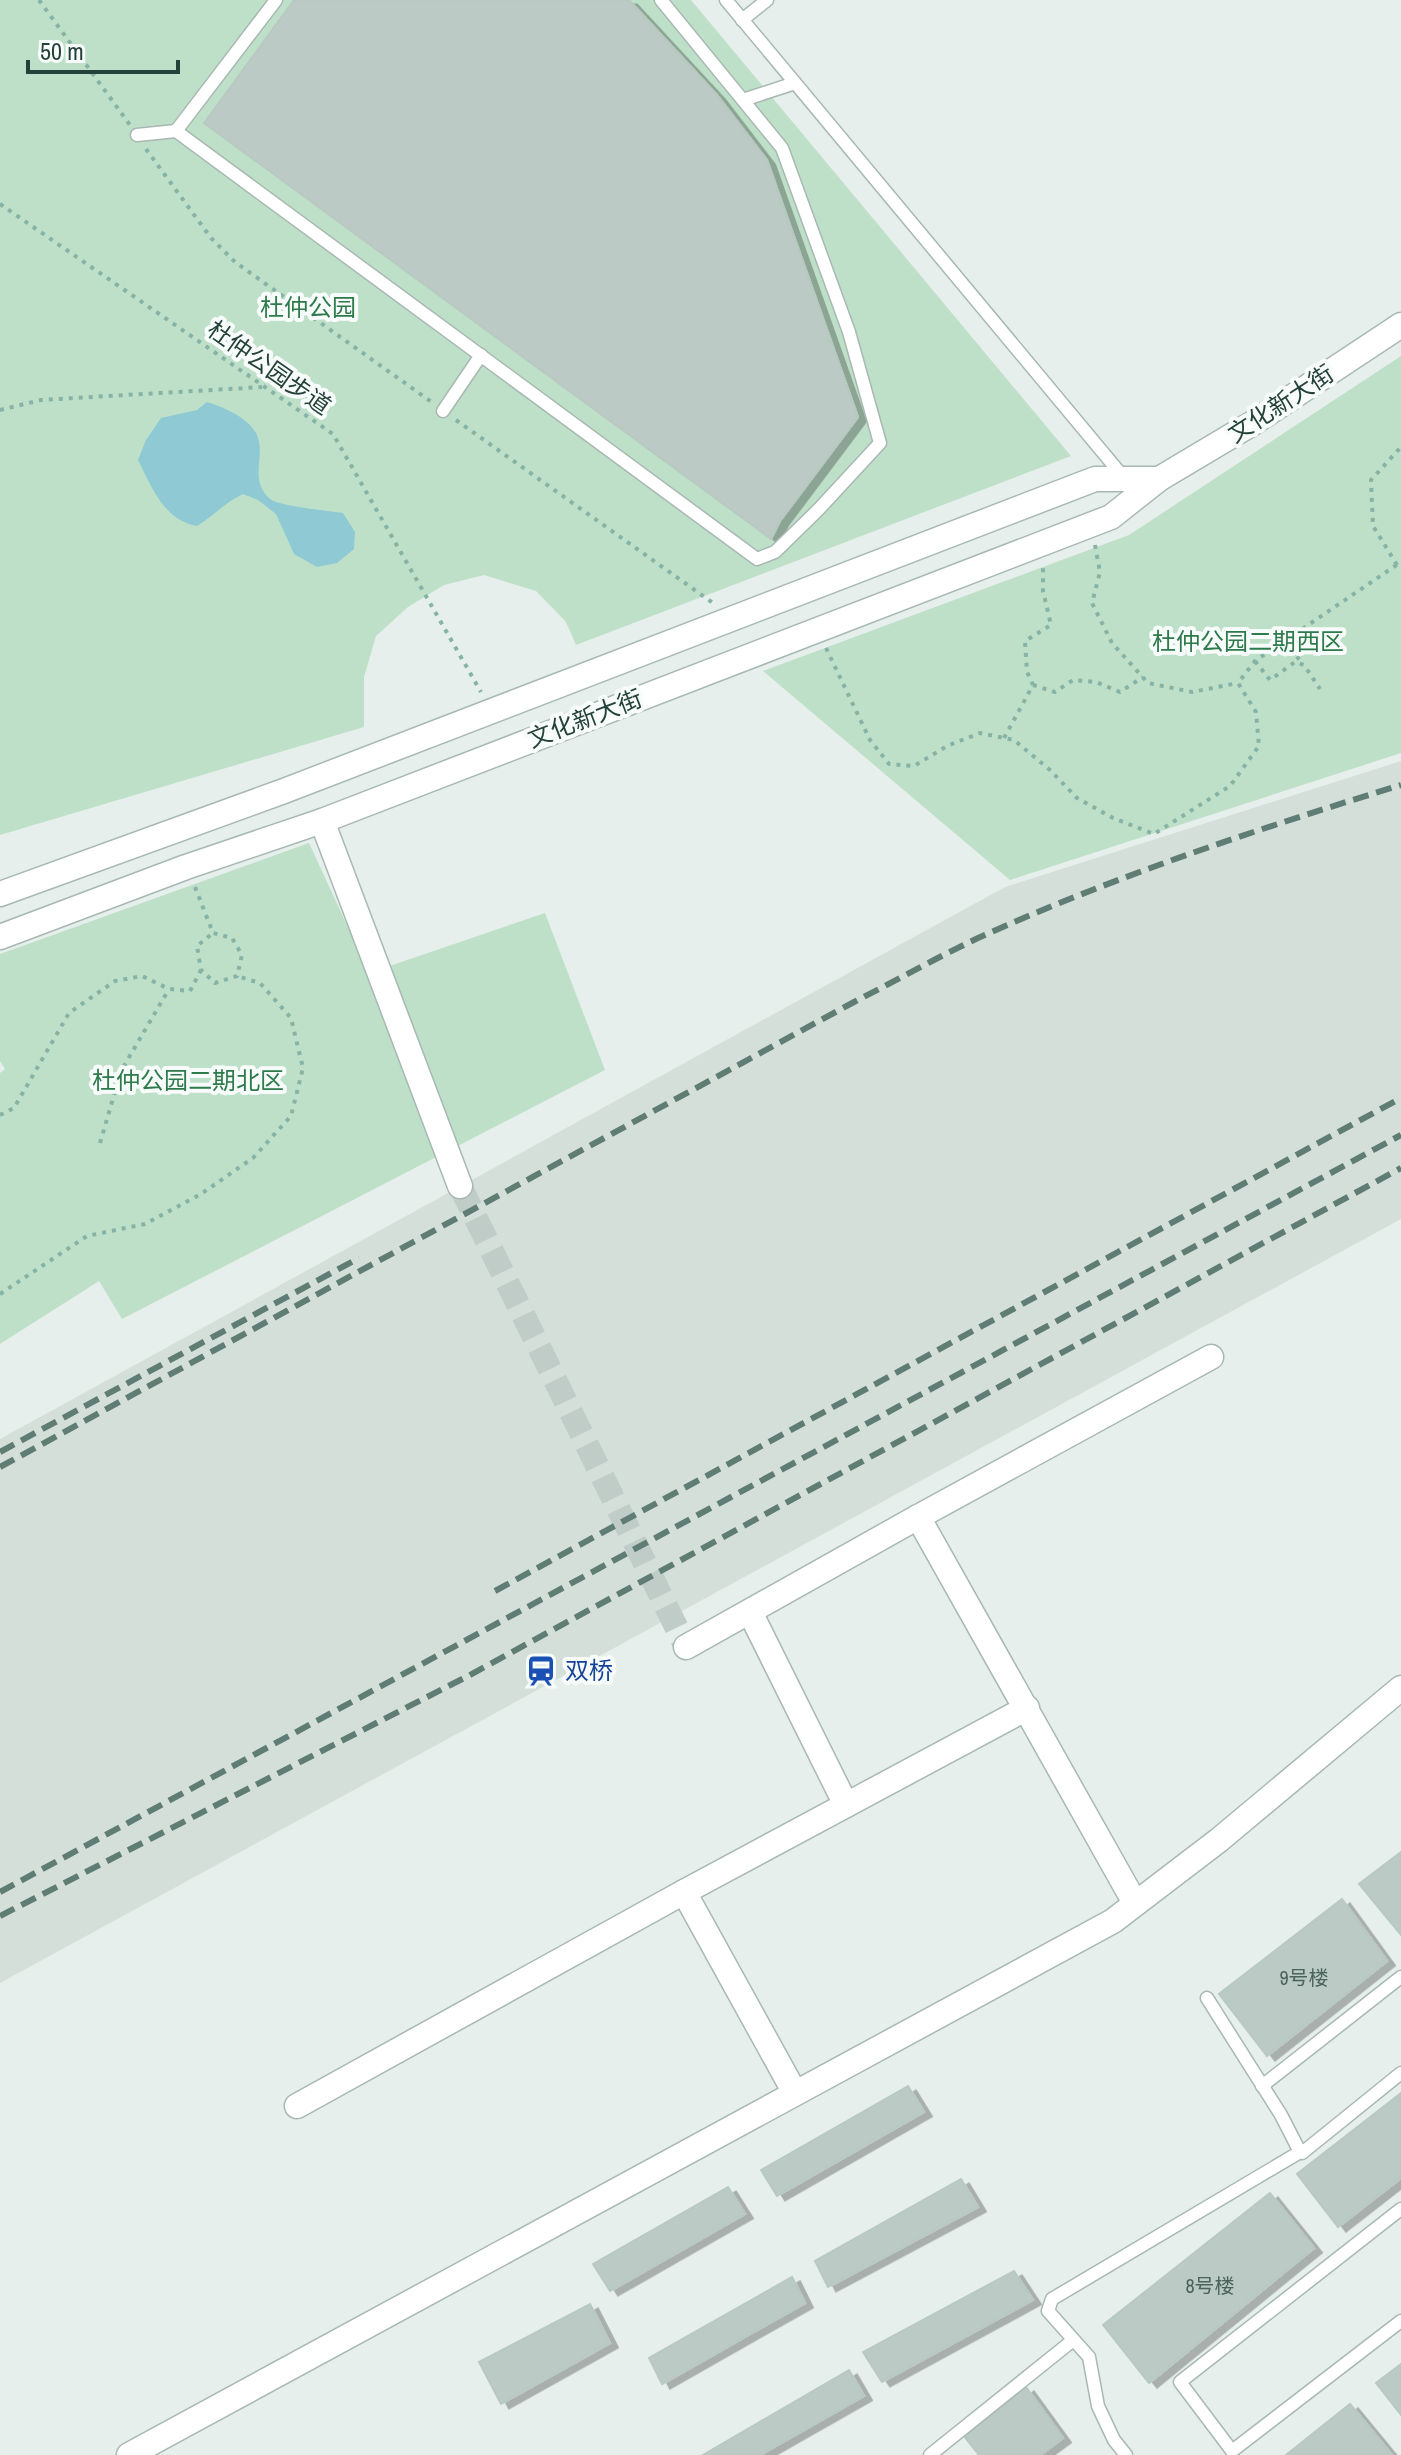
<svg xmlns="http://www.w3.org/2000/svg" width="1401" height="2455" viewBox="0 0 1401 2455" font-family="'Archivo Narrow','Noto Sans SC',sans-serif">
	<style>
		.built { fill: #d4dfda }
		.green { fill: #bfe0c8 }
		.water { fill: #8ec9d4 }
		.building { fill: #bbcac4; stroke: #b8c9c2; stroke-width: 2; filter: url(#shadow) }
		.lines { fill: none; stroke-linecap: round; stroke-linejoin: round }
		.minor-tunnel { stroke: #bfccc8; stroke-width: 24; stroke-dasharray: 24 12; stroke-linecap: butt }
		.service-casing { stroke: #a8b8b2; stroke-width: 15 }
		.minor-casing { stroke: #a8b8b2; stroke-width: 27 }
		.tertiary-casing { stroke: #a8b8b2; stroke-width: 27 }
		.path { stroke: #86b3a5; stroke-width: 4; stroke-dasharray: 4 6; stroke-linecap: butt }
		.service { stroke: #fff; stroke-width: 12 }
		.minor { stroke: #fff; stroke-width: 24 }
		.tertiary { stroke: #fff; stroke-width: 24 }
		.rail { stroke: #5f7d75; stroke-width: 6; stroke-dasharray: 16 8; stroke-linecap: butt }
		.labels { text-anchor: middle; stroke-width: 8; stroke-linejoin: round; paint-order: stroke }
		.number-label { font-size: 20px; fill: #4a645c }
		.park-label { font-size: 24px; fill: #2d7a4b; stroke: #f7fbf9 }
		.street-label { font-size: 24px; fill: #24423a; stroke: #f7fbf9 }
		.transit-label { font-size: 24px; fill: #164399; stroke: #f7fbf9; text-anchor: start }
	</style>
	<defs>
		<filter id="shadow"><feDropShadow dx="8" dy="4.5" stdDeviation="0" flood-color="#0004"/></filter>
	</defs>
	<rect width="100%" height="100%" fill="#e6efeb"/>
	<polygon class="built" points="1401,761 1401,1219 0,1983 0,1439 1005,887"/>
	<g class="green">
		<polygon points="0,0 691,0 1071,456 576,645 566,622 536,591 484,575 444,585 408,607 376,636 364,677 364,727 0,835"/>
		<polygon points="1401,356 1401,753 1010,880 763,671 1129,535"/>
		<polygon points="309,843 369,973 545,913 605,1070 122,1319 99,1281 0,1344 0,1073 5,1069 0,1061 0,954"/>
	</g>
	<path class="water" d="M 207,402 C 298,432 236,468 270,499 C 278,506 329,511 343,513 L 355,532 L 354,549 L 337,563 L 317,567 L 294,554 L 276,514 L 258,500 L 243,494 C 224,503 215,515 197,526 C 164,520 152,488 138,460 L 146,440 L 161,418 L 197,410 Z"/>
	<g class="building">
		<polygon points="294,0 629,0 717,95 767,160 858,417 780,521 771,539 204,123"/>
		<polygon points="1401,1852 1401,1935 1359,1884"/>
		<polygon points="1342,1899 1387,1961 1267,2056 1219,1994"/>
		<polygon points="908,2086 924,2112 777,2196 761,2170"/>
		<polygon points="1401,2093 1401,2178 1338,2227 1297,2174"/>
		<polygon points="961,2179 978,2207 828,2287 815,2261"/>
		<polygon points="728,2187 745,2214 610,2291 593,2264"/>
		<polygon points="1270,2193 1314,2248 1149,2383 1103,2325"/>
		<polygon points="1014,2271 1033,2300 882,2382 863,2352"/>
		<polygon points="792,2277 805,2303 662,2384 649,2358"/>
		<polygon points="590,2304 610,2343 501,2404 479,2362"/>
		<polygon points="1401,2364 1401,2415 1376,2383"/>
		<polygon points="849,2370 864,2396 760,2455 703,2455"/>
		<polygon points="1026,2387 1063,2438 1040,2455 979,2455 963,2435"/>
		<polygon points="1350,2404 1392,2455 1286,2455"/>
	</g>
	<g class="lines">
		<polyline class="minor-tunnel" points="460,1186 686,1647"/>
		<g class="service-casing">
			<g id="service">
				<polyline points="276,0 176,131 757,559 775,552 818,510 880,443 849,332 782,148 661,0"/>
				<polyline points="726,0 1125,479"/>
				<polyline points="742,20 767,0"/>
				<polyline points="743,100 795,83"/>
				<polyline points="137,135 176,131"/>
				<polyline points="443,411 481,355"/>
				<polyline points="1262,2086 1401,1977"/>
				<polyline points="1300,2152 1302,2153 1401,2073"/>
				<polyline points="1401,2209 1180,2382 1232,2451 1401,2321"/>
				<polyline points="930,2455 1072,2341"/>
				<polyline points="1126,2455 1114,2440 1098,2406 1089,2357 1048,2311 1052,2299 1300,2152 1281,2115 1207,1998"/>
			</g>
		</g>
		<g class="minor-casing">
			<g id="minor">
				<polyline points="322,821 460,1186"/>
				<polyline points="750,1612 846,1805"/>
				<polyline points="686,1647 918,1517"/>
				<polyline points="684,1892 795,2093"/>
				<polyline points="1135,1903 918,1517 1211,1357"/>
				<polyline points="297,2106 684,1892 1027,1708"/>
				<polyline points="129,2455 1113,1921 1219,1840 1401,1688"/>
			</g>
		</g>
		<g class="tertiary-casing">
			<g id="tertiary">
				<polyline points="0,894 284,791 1095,479 1159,479"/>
				<polyline points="0,937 186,867 322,821 1111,517 1159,479 1253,423 1401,325"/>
			</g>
		</g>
		<g class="path">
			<polyline points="39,0 130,125"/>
			<polyline points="146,149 211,238 235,262 433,403"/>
			<polyline points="0,204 333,434 481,692"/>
			<polyline points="0,410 41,400 262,387"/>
			<polyline points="456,420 713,603"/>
			<polyline points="1095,545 1100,572 1092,603 1112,643 1148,683 1192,692 1238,683"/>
			<polyline points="1397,565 1373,526 1371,480 1401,447"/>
			<polyline points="1284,641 1303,664"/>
			<polyline points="826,648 870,740 889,764 914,766 947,746 980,733 1014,740 1050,770 1077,798 1113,818 1154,834 1230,786 1259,746 1256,712 1238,683 1255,661 1401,562"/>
			<polyline points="1255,661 1270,680 1295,662 1304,665 1320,689"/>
			<polyline points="1033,685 1055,692 1073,680 1096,682 1120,692 1143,677"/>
			<polyline points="1004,738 1033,685 1027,672 1025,641 1051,625 1043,591 1043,564"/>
			<polyline points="195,887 213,933 232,938 242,955 237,976 215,983 201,970 197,946 213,933"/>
			<polyline points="0,1115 14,1108 69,1013 115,981 142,976 169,989 190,991 201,970"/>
			<polyline points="100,1143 121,1071 169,989"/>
			<polyline points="0,1294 87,1236 145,1224 201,1194 253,1158 291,1116 303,1068 291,1018 260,983 237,976"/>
		</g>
		<use href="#service" class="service"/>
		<use href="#minor" class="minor"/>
		<use href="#tertiary" class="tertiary"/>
		<g class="rail">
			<polyline points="0,1452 359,1258"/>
			<path d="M 0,1467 L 854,1002 C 895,981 936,958 978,938 C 1115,876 1258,829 1401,785"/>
			<polyline points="495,1591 1401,1098"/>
			<polyline points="0,1892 1401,1135"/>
			<polyline points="0,1916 468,1676 1401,1168"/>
		</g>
	</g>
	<defs>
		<g id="station-bare" transform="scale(2.4)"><path d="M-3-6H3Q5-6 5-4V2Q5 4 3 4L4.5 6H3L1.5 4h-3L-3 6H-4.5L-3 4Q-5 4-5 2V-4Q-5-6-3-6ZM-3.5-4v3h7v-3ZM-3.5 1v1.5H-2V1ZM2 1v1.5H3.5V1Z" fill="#1a4fb4" stroke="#f7fbf9" stroke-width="2.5" paint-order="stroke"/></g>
	</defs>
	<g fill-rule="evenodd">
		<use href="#station-bare" x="541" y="1671"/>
	</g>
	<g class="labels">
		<g class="number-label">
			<text x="1304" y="1985">9号楼</text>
			<text x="1210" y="2293">8号楼</text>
		</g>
		<g class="park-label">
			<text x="308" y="316">杜仲公园</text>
			<text x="1248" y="650">杜仲公园二期西区</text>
			<text x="188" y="1089">杜仲公园二期北区</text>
		</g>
		<g class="street-label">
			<text transform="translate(269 368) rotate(35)" y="8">杜仲公园步道</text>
			<text transform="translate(1281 404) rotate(-33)" y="8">文化新大街</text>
			<text transform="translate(585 719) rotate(-21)" y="8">文化新大街</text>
		</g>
		<g class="transit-label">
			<text x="565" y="1679">双桥</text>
		</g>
	</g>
	<path d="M28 60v12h150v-12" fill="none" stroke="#24423a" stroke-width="4"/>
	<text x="40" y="60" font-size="24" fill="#24423a" stroke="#f7fbf9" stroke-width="6" paint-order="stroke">50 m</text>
</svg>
